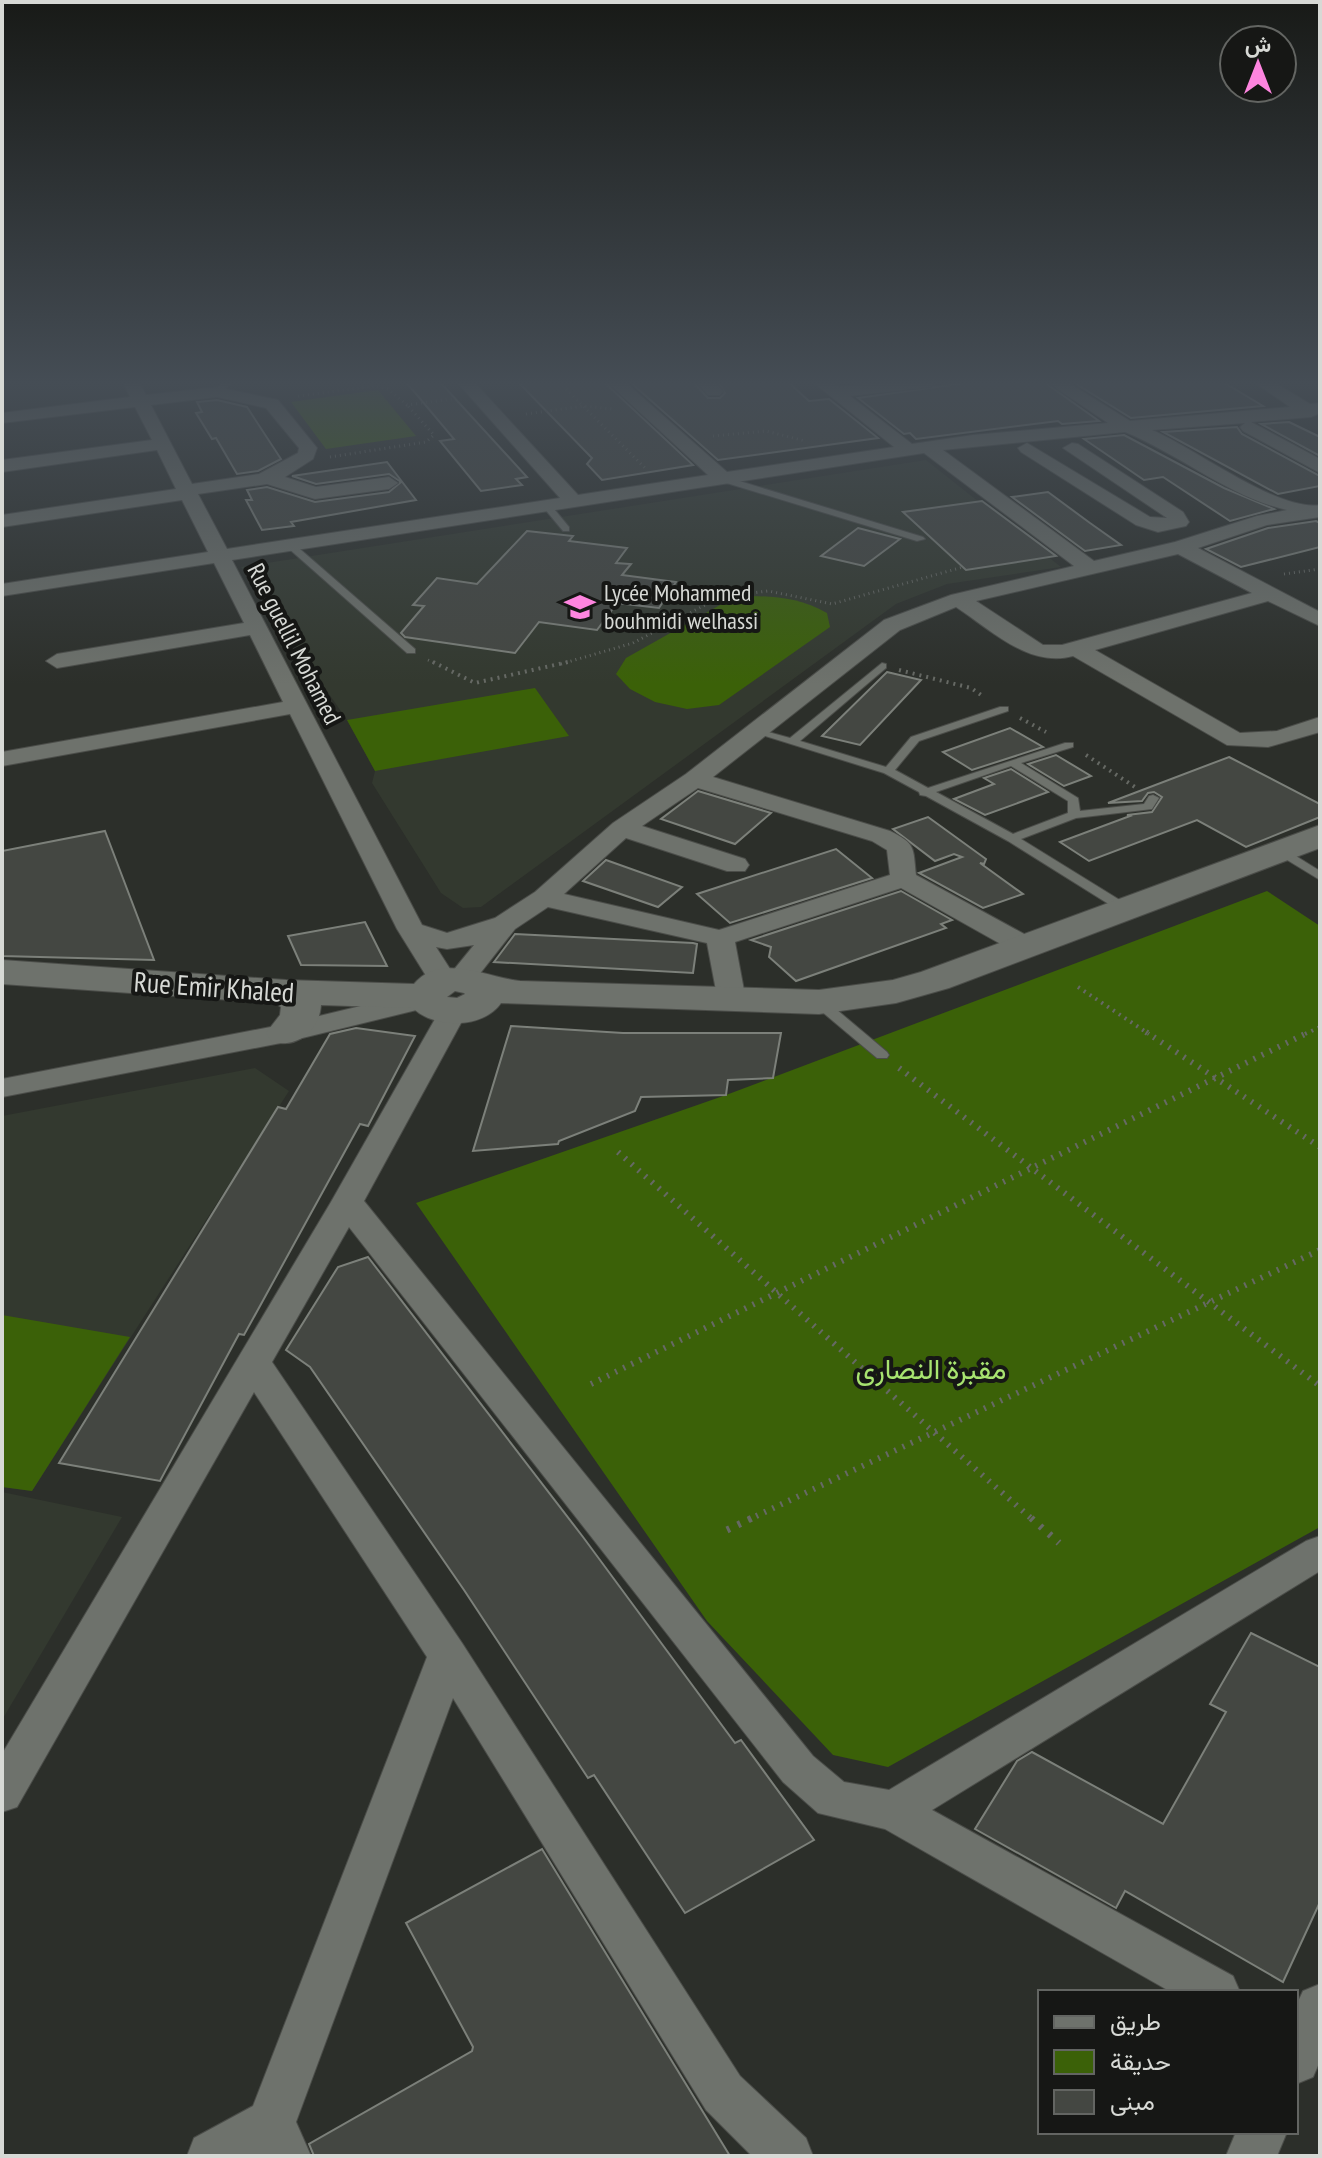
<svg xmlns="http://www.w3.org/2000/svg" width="1322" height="2158" viewBox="0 0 1322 2158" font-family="'PT Sans Narrow',Vazirmatn,sans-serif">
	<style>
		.built { fill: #33392f }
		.green { fill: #3b6108 }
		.building { fill: #444742; stroke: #7c807a; stroke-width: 2 }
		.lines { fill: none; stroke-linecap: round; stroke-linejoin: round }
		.lane-casing { stroke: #4b4d49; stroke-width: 2 }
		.street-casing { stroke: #4b4d49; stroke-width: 2 }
		.secondary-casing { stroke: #4b4d49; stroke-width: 2 }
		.path-far3 { stroke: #666964; stroke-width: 3; stroke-dasharray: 1 4; stroke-linecap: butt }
		.path-far2 { stroke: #666964; stroke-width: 4; stroke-dasharray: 2 5; stroke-linecap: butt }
		.path-far1 { stroke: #666964; stroke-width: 6; stroke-dasharray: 2 7; stroke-linecap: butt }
		.path { stroke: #666964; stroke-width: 7; stroke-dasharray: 3 9; stroke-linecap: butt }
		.lane { fill: #6e726c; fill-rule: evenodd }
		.street { fill: #6e726c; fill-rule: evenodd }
		.secondary { fill: #6e726c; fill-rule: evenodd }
		.labels { text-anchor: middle; stroke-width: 8; stroke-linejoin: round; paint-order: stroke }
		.far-poi-label { font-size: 24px; fill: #d7d9d5; stroke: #161715; text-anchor: start }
		.far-street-label { font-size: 24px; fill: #d7d9d5; stroke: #161715 }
		.street-label { font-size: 28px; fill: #d7d9d5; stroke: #161715 }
		.park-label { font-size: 28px; fill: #a8e470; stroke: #161715 }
	</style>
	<rect width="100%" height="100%" fill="#2c2f2a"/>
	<g class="built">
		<polygon points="926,460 1061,567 947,584 896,604 481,907 463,908 441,893 372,783 375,771 347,720 241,567"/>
		<polygon points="255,1068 289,1091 32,1491 2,1487 2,1116"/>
		<polygon points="2,1492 122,1517 2,1720"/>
	</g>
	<g class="green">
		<polygon points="378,390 416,436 326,449 291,402"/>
		<path d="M 736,596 C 770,596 797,596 827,613 L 830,627 L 719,705 L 687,709 L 655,702 L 630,689 L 616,674 L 626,658 Z"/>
		<polygon points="535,688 569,736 375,771 347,720"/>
		<polygon points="1267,891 1320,926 1320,1527 888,1767 833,1755 707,1621 416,1203 726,1095"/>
		<polygon points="2,1315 130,1337 32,1491 2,1487"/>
	</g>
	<g class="building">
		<polygon points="406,382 440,382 527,477 516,479 522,485 481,491 440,441 454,439"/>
		<polygon points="518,382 604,382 693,465 602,480 587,464 592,458"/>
		<polygon points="630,382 693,382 708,398 720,398 725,393 718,382 788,382 809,401 829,399 878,438 718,460"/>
		<polygon points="972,382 1044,382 1099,421 1062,424 1058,421 916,439 910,433 904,434 858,398"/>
		<polygon points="1073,382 1223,382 1263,406 1131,418"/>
		<polygon points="217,400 247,407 281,459 258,471 237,474 216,438 212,439 196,413 202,412 197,402"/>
		<polygon points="1289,422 1320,437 1320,456 1261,424"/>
		<polygon points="1237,427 1242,434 1320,476 1320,486 1278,494 1163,432"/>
		<polygon points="1124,435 1224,488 1274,509 1230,521 1163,477 1144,480 1084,439"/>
		<polygon points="387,462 416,500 291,522 294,526 262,530 246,500 252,500 247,490 267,487 315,502 389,492 401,482 389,474 316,484 292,476"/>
		<polygon points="1048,492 1090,523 1121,545 1085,551 1012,497"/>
		<polygon points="982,501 1056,556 966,570 903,512"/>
		<polygon points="1316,521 1320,523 1320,547 1241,567 1206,549 1268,528"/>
		<polygon points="858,528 900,539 864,566 821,556"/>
		<polygon points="527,531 573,536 569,541 627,548 616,563 631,564 622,575 676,582 659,608 617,603 597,630 539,622 515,653 405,637 401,633 424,606 413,605 437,578 477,584"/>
		<polygon points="887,672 921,680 860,745 822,736"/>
		<polygon points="1010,728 1043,747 972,770 943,752"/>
		<polygon points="1056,755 1091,776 1064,786 1028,764"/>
		<polygon points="1229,757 1320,804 1320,817 1246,847 1197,820 1089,861 1060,842 1130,816 1127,815 1152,812 1162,797 1154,792 1148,793 1142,801 1108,803"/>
		<polygon points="1011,769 1048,792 985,815 954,799 994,784 984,778"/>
		<polygon points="698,791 771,813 735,844 661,819"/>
		<polygon points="928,817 986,859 984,864 980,863 1023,894 983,908 919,873 962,857 954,854 935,861 893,829"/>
		<polygon points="105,831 154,960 2,956 2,851"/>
		<polygon points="836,849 872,878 730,923 697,894"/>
		<polygon points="606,860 682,887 658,907 583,881"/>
		<polygon points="901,891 952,920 941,924 946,928 796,981 769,957 771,947 751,940"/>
		<polygon points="365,922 387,966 301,965 288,936"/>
		<polygon points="515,934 693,943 697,944 693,973 494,962"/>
		<polygon points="511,1026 623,1033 781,1033 773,1078 728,1080 726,1095 641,1097 635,1111 559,1141 558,1144 473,1151"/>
		<polygon points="356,1028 415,1036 368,1126 360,1124 244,1335 239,1334 160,1481 59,1463 278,1107 286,1109 330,1034"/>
		<polygon points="368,1257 583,1537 735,1743 741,1740 814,1840 685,1913 594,1775 588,1778 464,1590 310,1367 286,1350 338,1267"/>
		<polygon points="1251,1633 1320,1667 1320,1902 1283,1982 1125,1891 1116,1908 975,1829 1017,1761 1032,1752 1163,1824 1226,1712 1210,1704"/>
		<polygon points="542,1849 730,2156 314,2156 309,2144 472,2051 473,2047 406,1923"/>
	</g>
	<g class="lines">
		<g class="lane-casing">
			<g id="lane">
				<polygon points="223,382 232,382 220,394 214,394 214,390"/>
				<polygon points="723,476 923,537 925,539 917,541 720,481 720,477"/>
				<polygon points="544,504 550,504 569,527 569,531 563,531 544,508"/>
				<polygon points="287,543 293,543 415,649 415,653 407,653 287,547"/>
				<path d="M 882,663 L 886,664 L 886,668 L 800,741 L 886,767 L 911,737 L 1000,707 L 1008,707 L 1008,711 L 919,741 L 895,770 L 928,788 L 1065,743 L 1073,743 L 1073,747 L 1021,763 L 1078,798 L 1080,811 L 1144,804 L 1149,796 L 1153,795 L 1159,798 L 1152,809 L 1076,818 L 1021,839 L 1131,907 L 1133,910 L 1131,913 L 1123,913 L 1008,841 L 926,796 L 920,795 L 919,792 L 884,773 L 749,731 L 754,728 L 790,738 ZM 1011,766 L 1068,801 L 1068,813 L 1013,834 L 936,792 Z"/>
				<polygon points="1283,848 1320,871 1320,880 1279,855 1277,852 1279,849"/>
				<polygon points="819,998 824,999 887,1052 889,1055 887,1058 877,1058 814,1005 812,1002 814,999"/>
			</g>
		</g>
		<g class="street-casing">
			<g id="street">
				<path d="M 123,382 L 139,382 L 146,395 L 217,387 L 278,400 L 317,448 L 313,459 L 285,477 L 316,487 L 389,477 L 398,483 L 389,489 L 315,499 L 267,484 L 198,494 L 227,549 L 560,498 L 457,382 L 474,382 L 578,495 L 708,475 L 607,382 L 625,382 L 727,472 L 894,447 L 813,382 L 832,382 L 839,387 L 886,382 L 938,382 L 930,387 L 850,396 L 912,444 L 973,435 L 1108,423 L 1047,382 L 1067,382 L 1130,421 L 1290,407 L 1254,382 L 1274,382 L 1310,404 L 1320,403 L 1320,413 L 1311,417 L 1251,422 L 1320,459 L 1320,473 L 1243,431 L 1240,427 L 1245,423 L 1152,430 C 1195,448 1278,512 1320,505 L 1320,517 L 1267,525 L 1198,548 L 1320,612 L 1320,626 L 1268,601 L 1095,650 L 1240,733 L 1277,731 L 1320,717 L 1320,732 L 1268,747 L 1227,745 L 1073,656 C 1029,668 991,630 956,607 L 900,630 L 713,777 L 890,831 C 916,844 913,847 916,875 L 1035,940 L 1039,946 L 1035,952 L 1025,954 L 1015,952 L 901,888 L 735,942 L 746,1001 L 742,1007 L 732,1010 L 722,1007 L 718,1001 L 707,943 L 548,907 L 515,929 L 471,985 L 443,989 L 433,987 L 397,929 L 290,714 L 2,766 L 2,752 L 283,702 L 250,635 L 57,668 L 46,661 L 57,654 L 244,623 L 214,563 L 2,596 L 2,584 L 208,552 L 182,500 L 2,527 L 2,515 L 176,489 L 157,450 L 2,472 L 2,460 L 152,440 L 135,407 L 2,423 L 2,413 L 130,397 ZM 217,397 L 266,408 L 299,448 L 298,453 L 259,474 L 192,484 L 151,405 ZM 1125,432 C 1181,455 1229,497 1287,510 L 1257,516 L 1175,542 L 1094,561 L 943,450 ZM 924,453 L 1074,566 L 951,595 L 884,620 L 686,774 L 613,823 L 535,892 L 495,918 L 447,933 L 422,925 L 232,560 ZM 1178,554 L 1252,593 L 1062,645 L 1043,645 L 976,601 ZM 698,788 L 872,841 L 887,850 L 890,875 L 719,930 L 564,894 L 626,838 L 727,871 L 745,871 L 749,865 L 745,859 L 642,826 ZM 474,945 L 452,972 L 436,947 L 447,949 Z"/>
				<polygon points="696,382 714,382 723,391 720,395 708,395"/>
				<polygon points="1027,443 1150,517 1167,518 1063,448 1072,443 1078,444 1183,512 1189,522 1186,526 1158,532 1136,525 1021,452 1018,448"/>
				<polygon points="427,990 437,993 441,999 437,1005 286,1042 2,1097 2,1079 286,1024"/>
				<polygon points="453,1003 463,1006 467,1012 364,1201 813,1756 844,1782 889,1790 1306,1541 1320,1536 1320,1571 932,1810 1233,1976 1240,1992 1171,1992 885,1829 818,1813 783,1782 349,1227 272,1362 462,1643 740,2076 806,2138 813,2156 752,2156 706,2110 453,1698 296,2122 311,2156 187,2156 194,2138 253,2106 427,1657 254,1392 17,1807 2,1812 2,1754 331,1202 439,1012 443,1006"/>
				<polygon points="1320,1984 1320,2061 1313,2077 1296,2084 1296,2006 1303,1991"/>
				<polygon points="1236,2132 1287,2132 1277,2156 1226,2156"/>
			</g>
		</g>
		<g class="secondary-casing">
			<path id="secondary" d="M 1320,825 L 1320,848 L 949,988 L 896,1003 L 819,1014 L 501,1003 C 483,1029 434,1029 413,1008 L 321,1005 C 319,1032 297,1048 272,1042 L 266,1033 L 280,1015 L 281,1007 L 275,1003 L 2,984 L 2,960 L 286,980 L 414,984 C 440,952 489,978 520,981 L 819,990 L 893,980 L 921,972 ZM 455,991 L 464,993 L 465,994 L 457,998 L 447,997 Z"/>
		</g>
		<g class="path-far3">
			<polyline points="559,382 646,469"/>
			<polyline points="298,396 375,386 388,389 407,405 452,399"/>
			<polyline points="526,414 584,406 612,409"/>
			<polyline points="713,436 766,431 805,441"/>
			<polyline points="330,457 426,442 434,435 408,406"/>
			<polyline points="1284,574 1320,569"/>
			<polyline points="428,660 437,664"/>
			<polyline points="561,664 633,643 720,597 768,591 832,604 963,567"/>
		</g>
		<g class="path-far2">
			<polyline points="433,662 475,683 568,662"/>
			<polyline points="899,670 971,688 984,697"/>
			<polyline points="1020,718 1046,732"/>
			<polyline points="1086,755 1135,787"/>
			<polyline points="1078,987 1149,1034"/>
			<polyline points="1305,1034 1320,1027"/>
		</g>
		<g class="path-far1">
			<polyline points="1146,1032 1320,1147"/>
			<polyline points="899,1068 1320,1386"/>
			<polyline points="618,1152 1033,1520"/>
			<polyline points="591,1384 1309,1032"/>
			<polyline points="748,1520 1320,1250"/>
		</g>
		<g class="path">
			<polyline points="1031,1518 1059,1543"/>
			<polyline points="727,1530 752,1518"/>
		</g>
		<use href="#lane" class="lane"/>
		<use href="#street" class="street"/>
		<use href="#secondary" class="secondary"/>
	</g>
	<linearGradient id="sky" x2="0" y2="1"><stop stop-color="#181a17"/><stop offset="0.56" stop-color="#454d55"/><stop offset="1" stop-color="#454d55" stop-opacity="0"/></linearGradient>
	<rect width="1322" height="684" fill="url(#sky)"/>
	<defs>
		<g id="school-bare" transform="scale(2.4)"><path d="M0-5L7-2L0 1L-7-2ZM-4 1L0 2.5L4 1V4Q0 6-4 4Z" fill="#fe85df" stroke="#161715" stroke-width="2.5" paint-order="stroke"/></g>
	</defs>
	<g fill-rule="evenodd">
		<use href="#school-bare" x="580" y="607"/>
	</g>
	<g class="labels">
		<g class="far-poi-label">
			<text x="604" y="601">Lycée Mohammed<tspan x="604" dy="28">bouhmidi welhassi</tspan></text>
		</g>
		<g class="far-street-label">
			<text transform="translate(294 644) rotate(63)" y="8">Rue guellil Mohamed</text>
		</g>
		<g class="street-label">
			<text transform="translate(214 987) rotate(4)" y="10">Rue Emir Khaled</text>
		</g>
		<g class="park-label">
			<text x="931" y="1379">مقبرة النصارى</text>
		</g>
	</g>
	<rect width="1322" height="2158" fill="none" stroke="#d7d9d5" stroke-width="8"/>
	<rect x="1038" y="1990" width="260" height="144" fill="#161715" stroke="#636562" stroke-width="2"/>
	<rect x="1054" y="2016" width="40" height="12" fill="#6e726c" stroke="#636562" stroke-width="2"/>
	<text x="1110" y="2030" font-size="24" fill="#d7d9d5">طريق</text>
	<rect x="1054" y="2050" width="40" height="24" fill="#3b6108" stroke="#636562" stroke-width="2"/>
	<text x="1110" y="2070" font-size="24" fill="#d7d9d5">حديقة</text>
	<rect x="1054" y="2090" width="40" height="24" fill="#444742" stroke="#636562" stroke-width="2"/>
	<text x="1110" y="2110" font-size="24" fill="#d7d9d5">مبنى</text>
	<g transform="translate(1258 64)"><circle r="38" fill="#161715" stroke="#636562" stroke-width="2"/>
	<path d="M0-6L14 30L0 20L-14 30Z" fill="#fe85df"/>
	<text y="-12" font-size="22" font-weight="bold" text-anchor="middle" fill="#d7d9d5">ش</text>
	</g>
</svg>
